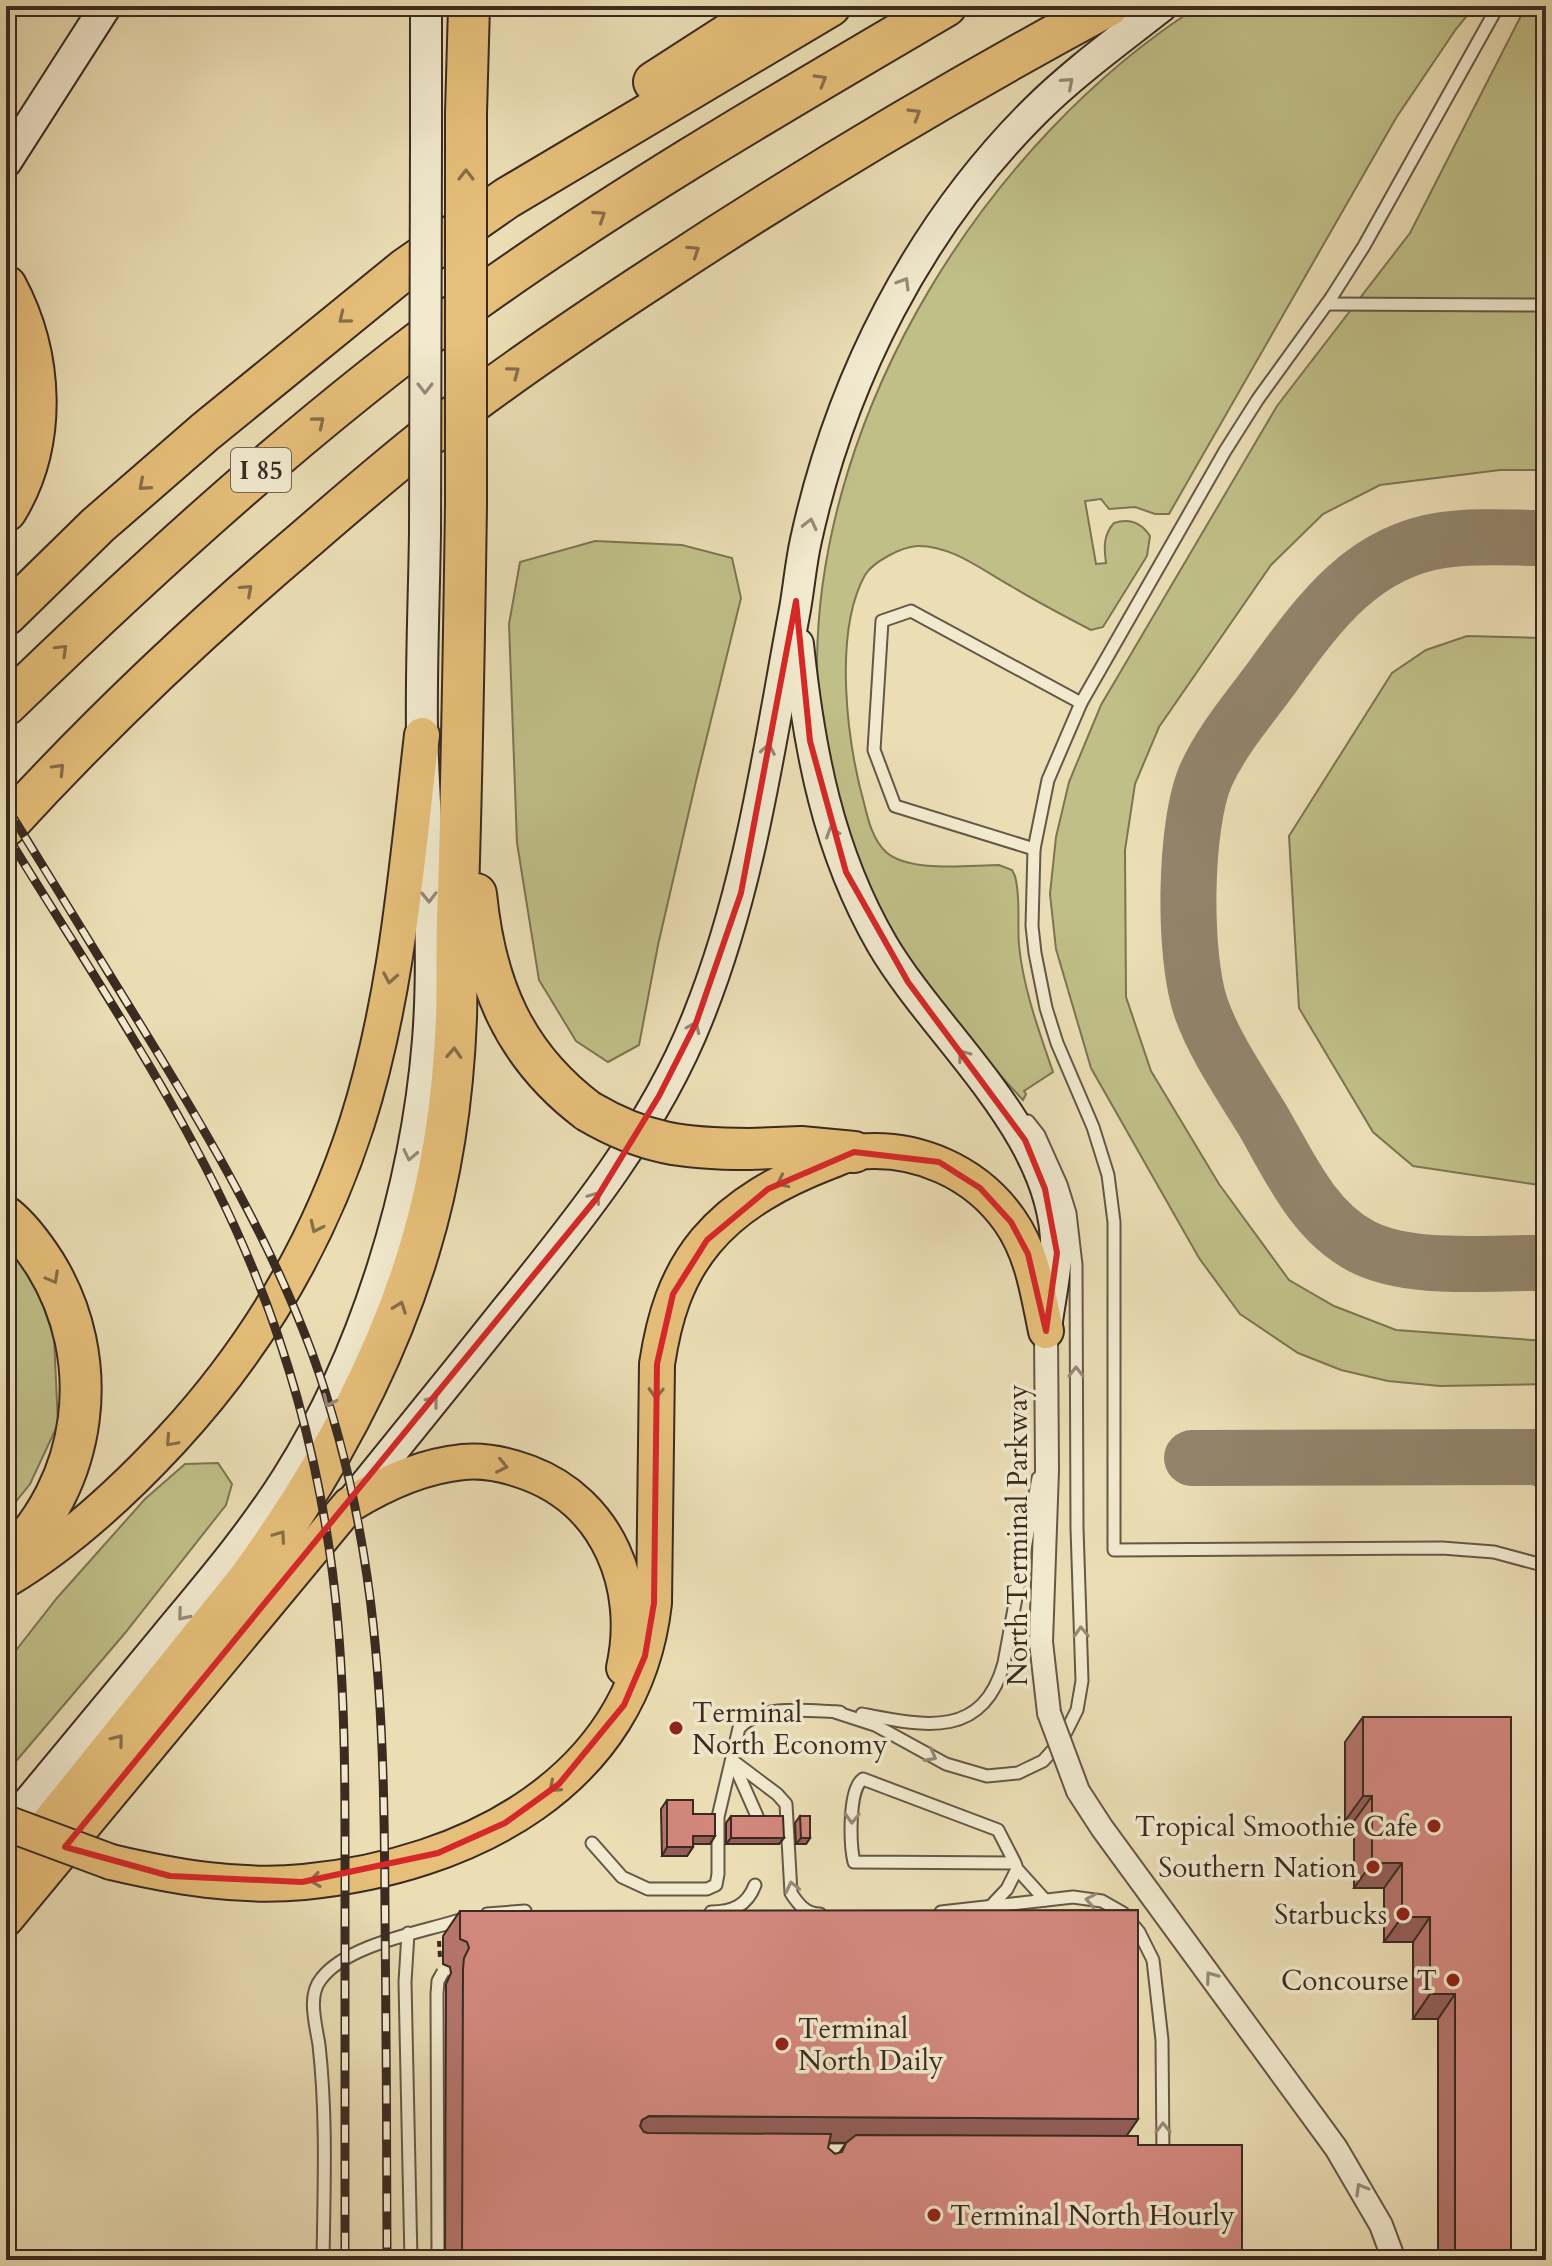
<svg xmlns="http://www.w3.org/2000/svg" width="1552" height="2266" viewBox="0 0 1552 2266" font-family="Cardo,serif">
	<style>
		.green { fill: #c0bf88; stroke: #7d7454; stroke-width: 2 }
		.lines { fill: none; stroke-linecap: round; stroke-linejoin: round }
		.taxiway { stroke: #92846b; stroke-width: 56 }
		.lane-casing { stroke: #665746; stroke-width: 15 }
		.street-casing { stroke: #665746; stroke-width: 26 }
		.secondary-casing { stroke: #3a2a21; stroke-width: 34 }
		.primary-casing { stroke: #3a2a21; stroke-width: 38 }
		.highway-casing { stroke: #3a2a21; stroke-width: 44 }
		.path { stroke: #3a2a21; stroke-width: 4; stroke-dasharray: 6 4; stroke-linecap: butt }
		.lane { stroke: #f2eacf; stroke-width: 11 }
		.street { stroke: #f2eacf; stroke-width: 22 }
		.secondary { stroke: #f2eacf; stroke-width: 30 }
		.primary { stroke: #e6bf7a; stroke-width: 34 }
		.highway { stroke: #e6bf7a; stroke-width: 40 }
		.rail-casing { stroke: #3a2a21; stroke-width: 9 }
		.rail { stroke: #f2eacf; stroke-width: 6; stroke-dasharray: 18; stroke-linecap: butt }
		.lane-bridge-casing { stroke: #665746; stroke-width: 15; stroke-linecap: butt }
		.street-bridge-casing { stroke: #665746; stroke-width: 26; stroke-linecap: butt }
		.secondary-bridge-casing { stroke: #3a2a21; stroke-width: 34; stroke-linecap: butt }
		.primary-bridge-casing { stroke: #3a2a21; stroke-width: 38; stroke-linecap: butt }
		.highway-bridge-casing { stroke: #3a2a21; stroke-width: 44; stroke-linecap: butt }
		.lane-bridge { stroke: #f2eacf; stroke-width: 11 }
		.street-bridge { stroke: #f2eacf; stroke-width: 22 }
		.secondary-bridge { stroke: #f2eacf; stroke-width: 30 }
		.primary-bridge { stroke: #e6bf7a; stroke-width: 34 }
		.highway-bridge { stroke: #e6bf7a; stroke-width: 40 }
		.wall { fill: #b5746c; stroke: #3a2a21; stroke-width: 2; fill-rule: evenodd }
		.shaded-wall { fill: #935e58; stroke: #3a2a21; stroke-width: 2 }
		.building { fill: #d2877d; stroke: #3a2a21; stroke-width: 2 }
		.oneway { stroke: #876d49 }
		.oneway2 { stroke: #968a78 }
		.marked { fill: none; stroke: #d62828; stroke-width: 6; stroke-linejoin: round }
		.poi-dot { fill: #8f2418; stroke: #f2eacf; stroke-width: 3 }
		.labels { text-anchor: middle; stroke-width: 7; stroke-linejoin: round; paint-order: stroke }
		.shield { fill: #f2eacf; stroke: #716455; stroke-width: 2 }
		.shield-label { font-size: 26px; font-weight: bold; fill: #3a2a21 }
		.street-label { font-size: 28px; fill: #3a2a21; stroke: #f2eacf }
		.poi-label { font-size: 28px; fill: #3a2a21; stroke: #f2eacf; text-anchor: end }
	</style>
	<rect width="100%" height="100%" fill="#ebdeb5"/>
	<filter id="stains"><feTurbulence type="fractalNoise" baseFrequency=".0025" numOctaves="4"/><feColorMatrix values="0 0 0 0 .2 0 0 0 0 .09 0 0 0 0 .02 0 0 0 .5 -.17"/></filter>
	<radialGradient id="worn" r=".72"><stop offset=".6" stop-color="#630" stop-opacity="0"/><stop offset="1" stop-color="#630" stop-opacity=".3"/></radialGradient>
	<g class="green">
		<path d="M 1199,6 L 1475,6 L 1456,29 L 1396,118 L 1169,514 L 1155,514 L 1135,507 L 1109,509 L 1101,499 L 1085,501 L 1096,564 L 1106,563 C 1104,548 1103,535 1114,523 C 1129,518 1141,522 1150,536 L 1147,556 L 1103,627 L 1091,630 C 1064,616 1037,602 1011,586 C 982,570 951,545 917,546 C 901,547 873,562 865,575 C 833,633 847,742 864,803 C 868,820 873,840 886,852 C 909,873 969,865 999,865 L 1012,870 L 1015,876 C 1021,898 1017,922 1019,945 C 1023,988 1039,1031 1053,1072 L 1024,1091 L 1026,1094 L 1023,1100 C 978,1052 935,1000 897,945 C 886,927 878,906 869,887 C 862,872 852,856 847,840 C 841,820 838,798 834,777 C 826,739 817,702 817,662 C 819,409 988,140 1199,6 Z"/>
		<polygon points="1526,6 1546,6 1546,470 1500,470 1380,485 1323,514 1271,565 1159,727 1135,784 1125,850 1126,997 1151,1071 1219,1184 1289,1280 1334,1306 1396,1330 1546,1341 1546,1384 1440,1386 1388,1381 1341,1370 1298,1353 1240,1314 1199,1258 1091,1068 1056,949 1050,894 1056,837 1069,782 1101,705 1277,406 1410,233"/>
		<polygon points="595,541 682,545 732,558 741,598 696,781 658,945 639,1045 608,1062 576,1041 539,980 517,843 509,624 520,562"/>
		<polygon points="1546,635 1546,1186 1413,1166 1373,1132 1299,1008 1289,836 1392,673 1426,650 1467,636 1540,638"/>
		<polygon points="6,1238 28,1263 54,1337 58,1424 30,1484 6,1514"/>
		<polygon points="218,1463 232,1484 226,1505 125,1633 6,1773 6,1663 57,1598 145,1499 185,1464"/>
	</g>
	<g class="lines">
		<g class="taxiway">
			<path d="M 1546,538 C 1512,538 1477,535 1443,540 C 1360,552 1316,617 1270,680 C 1248,710 1222,740 1206,775 C 1184,825 1183,956 1201,1008 C 1215,1047 1240,1083 1262,1119 C 1289,1165 1312,1220 1361,1246 C 1410,1272 1491,1262 1546,1263"/>
			<polyline points="1192,1458 1535,1457 1546,1460"/>
		</g>
		<g class="lane-casing">
			<g id="lane">
				<polyline points="1498,6 1364,246 1331,298 1258,399 1225,451 1081,703 1048,780 1034,849 1032,926 1035,953 1046,1008 1057,1043 1093,1127 1108,1175 1114,1222 1114,1550 1442,1548 1494,1552 1546,1566"/>
				<polyline points="1327,304 1546,305"/>
				<polyline points="1034,849 895,806 874,750 882,621 911,611 1081,703"/>
				<polyline points="835,1712 875,1725 946,1764 987,1776 1018,1773 1043,1761 1062,1740 1077,1710 1082,1681 1077,1528 1076,1265 1070,1213 1061,1184 1039,1135 1028,1121"/>
				<path d="M 862,1714 C 923,1726 983,1740 1004,1663 L 1038,1478"/>
				<path d="M 733,1761 L 777,1794 L 786,1804 L 791,1893 C 798,1904 806,1914 820,1914"/>
				<polyline points="733,1762 757,1816"/>
				<path d="M 592,1843 L 622,1877 L 648,1889 L 707,1889 L 716,1885 L 718,1874 L 718,1817 L 739,1728 C 764,1703 808,1711 840,1712"/>
				<path d="M 1015,1863 L 854,1862 C 850,1845 848,1789 863,1779 L 998,1830 L 1015,1863 L 1017,1869 L 1045,1900"/>
				<polyline points="991,1906 1007,1889 1017,1869"/>
				<path d="M 711,1912 C 732,1912 747,1906 755,1885"/>
				<polyline points="941,1912 1073,1897 1102,1901 1123,1913 1139,1932 1153,1960 1162,2040 1163,2153 1156,2152"/>
				<polyline points="487,1914 525,1911"/>
				<polyline points="408,1933 405,1982 411,2260"/>
				<polyline points="816,2150 854,2150"/>
				<path d="M 323,2260 C 324,2188 327,2116 319,2045 C 316,2025 307,1996 321,1979 C 348,1943 425,1932 466,1918"/>
			</g>
		</g>
		<g class="street-casing">
			<g id="street">
				<polyline points="1046,1331 1047,1470 1041,1642 1049,1713"/>
				<polyline points="1078,1791 1102,1828 1336,2148 1381,2225 1394,2260"/>
			</g>
		</g>
		<g class="secondary-casing">
			<g id="secondary">
				<polyline points="426,142 426,6"/>
				<polyline points="6,162 106,6"/>
				<path d="M 798,644 C 809,750 828,851 882,944 C 937,1038 1062,1138 1056,1255 C 1055,1277 1050,1299 1047,1321"/>
				<path d="M 353,1500 C 404,1437 456,1373 507,1309 C 580,1219 655,1126 698,1017 C 751,885 769,747 795,609 C 799,586 801,562 806,540 C 841,380 918,228 1034,112 C 1073,73 1119,40 1162,6"/>
				<path d="M 6,1829 C 59,1765 112,1701 165,1637 C 208,1585 251,1535 287,1478 C 366,1353 416,1188 428,1040 C 436,938 425,835 422,733 C 421,667 424,600 425,533"/>
			</g>
		</g>
		<g class="primary-casing">
			<g id="primary">
				<path d="M 6,1580 C 68,1543 123,1492 172,1439 C 256,1348 319,1241 357,1123 C 397,998 407,864 422,735"/>
				<path d="M 111,1862 C 175,1877 238,1888 304,1882 C 468,1866 634,1783 654,1603 L 657,1364 C 664,1318 676,1277 706,1241 C 738,1203 782,1180 828,1162 C 837,1159 847,1153 857,1152 C 917,1146 976,1172 1010,1221 C 1033,1254 1038,1293 1046,1331"/>
				<path d="M 6,1919 L 349,1505 C 383,1484 422,1466 463,1462 C 485,1460 508,1465 529,1473 C 608,1503 642,1587 624,1668"/>
			</g>
		</g>
		<g class="highway-casing">
			<g id="highway">
				<polyline points="654,82 772,6"/>
				<polyline points="466,113 469,6"/>
				<path d="M 6,286 C 43,355 48,443 6,511"/>
				<polyline points="6,615 98,525 205,432 405,269 507,198 830,6"/>
				<path d="M 6,705 C 154,562 307,422 474,301 C 625,193 786,100 946,6"/>
				<path d="M 6,826 C 100,723 201,628 307,538 C 352,499 398,459 445,423 C 513,371 584,323 656,276 C 803,179 954,89 1108,6"/>
				<path d="M 476,894 C 485,985 514,1055 588,1111"/>
				<polyline points="749,1149 801,1147 854,1152"/>
				<path d="M 6,1217 C 21,1229 34,1247 45,1264 C 104,1359 89,1484 6,1561"/>
				<path d="M 6,1881 L 247,1581 C 321,1480 383,1370 419,1250 C 442,1175 453,1097 456,1018 C 457,986 456,954 457,922 C 462,783 464,644 466,505"/>
			</g>
		</g>
		<polyline class="path" points="439,1941 440,1958"/>
		<use href="#lane" class="lane"/>
		<use href="#street" class="street"/>
		<use href="#secondary" class="secondary"/>
		<use href="#primary" class="primary"/>
		<use href="#highway" class="highway"/>
		<g class="rail-casing">
			<g id="rail">
				<path d="M 6,806 C 53,883 101,960 148,1037 C 210,1138 271,1242 312,1353 C 380,1541 384,1715 385,1911 C 386,2027 387,2144 387,2260"/>
				<path d="M 6,834 C 93,977 192,1118 255,1274 C 300,1386 328,1505 338,1625 C 346,1718 345,1812 345,1905 C 345,2023 345,2142 345,2260"/>
			</g>
		</g>
		<use href="#rail" class="rail"/>
		<g class="lane-bridge-casing">
			<polyline id="lane-bridge" points="438,2260 437,1994 438,1981 443,1972"/>
		</g>
		<g class="street-bridge-casing">
			<polyline id="street-bridge" points="1049,1713 1078,1791"/>
		</g>
		<g class="secondary-bridge-casing">
			<polyline id="secondary-bridge" points="425,533 426,142"/>
		</g>
		<g class="primary-bridge-casing">
			<polyline id="primary-bridge" points="6,1823 111,1862"/>
		</g>
		<g class="highway-bridge-casing">
			<g id="highway-bridge">
				<polyline points="466,505 466,113"/>
				<path d="M 588,1111 C 644,1144 684,1149 749,1149"/>
			</g>
		</g>
		<use href="#lane-bridge" class="lane-bridge"/>
		<use href="#street-bridge" class="street-bridge"/>
		<use href="#secondary-bridge" class="secondary-bridge"/>
		<use href="#primary-bridge" class="primary-bridge"/>
		<use href="#highway-bridge" class="highway-bridge"/>
	</g>
	<g class="wall">
		<polygon points="1363,1717 1511,1717 1511,2260 1438,2260 1438,2019 1413,2019 1413,1942 1384,1942 1384,1888 1354,1888 1354,1821 1345,1821 1345,1742"/>
		<polygon points="667,1800 693,1814 715,1836 710,1844 693,1844 693,1847 687,1856 662,1856 661,1809"/>
		<polygon points="731,1816 784,1838 779,1844 726,1844 726,1823"/>
		<polygon points="800,1816 810,1838 806,1844 796,1844 795,1823"/>
		<path d="M 460,1911 L 1138,2119 L 1126,2136 L 1138,2145 L 1242,2260 L 445,2260 L 446,1994 L 446,1984 L 451,1973 L 450,1967 L 443,1964 L 443,1936 ZM 829,2143 L 846,2143 L 839,2153 L 835,2154 L 828,2148 Z"/>
	</g>
	<g class="shaded-wall">
		<polygon points="1363,1796 1372,1796 1354,1821 1345,1821"/>
		<polygon points="693,1836 715,1836 710,1844 687,1844"/>
		<polygon points="731,1838 784,1838 779,1844 726,1844"/>
		<polygon points="801,1838 810,1838 806,1844 796,1844"/>
		<polygon points="667,1847 693,1847 687,1856 662,1856"/>
		<polygon points="1372,1863 1402,1863 1384,1888 1354,1888"/>
		<polygon points="1402,1917 1430,1917 1413,1942 1384,1942"/>
		<polygon points="1430,1994 1455,1994 1438,2019 1413,2019"/>
		<polygon points="649,2116 1138,2119 1121,2144 631,2142 642,2120"/>
	</g>
	<g class="building">
		<polygon points="1363,1717 1511,1717 1511,2260 1455,2260 1455,1994 1430,1994 1430,1917 1402,1917 1402,1863 1372,1863 1372,1796 1363,1796"/>
		<polygon points="667,1800 693,1800 693,1814 715,1814 715,1836 693,1836 693,1847 667,1847"/>
		<polygon points="731,1816 783,1816 784,1838 731,1838"/>
		<polygon points="800,1816 810,1816 810,1838 801,1838"/>
		<polygon points="1138,1910 1138,2119 649,2116 642,2120 640,2126 644,2132 648,2133 831,2134 828,2148 835,2154 842,2152 846,2143 856,2135 1138,2136 1138,2145 1242,2145 1242,2260 462,2260 463,1969 464,1958 469,1948 467,1942 460,1939 460,1911"/>
	</g>
	<defs><path id="oneway-chevron" d="M-2-3.5L2.5 0L-2 3.5" fill="none" stroke-width="1.6" stroke-linecap="round" stroke-linejoin="round" transform="scale(2)"/></defs>
	<g class="oneway">
		<use href="#oneway-chevron" transform="translate(821 80) rotate(-30)"/>
		<use href="#oneway-chevron" transform="translate(915 114) rotate(-31)"/>
		<use href="#oneway-chevron" transform="translate(466 175) rotate(-90)"/>
		<use href="#oneway-chevron" transform="translate(600 216) rotate(-33)"/>
		<use href="#oneway-chevron" transform="translate(694 251) rotate(-33)"/>
		<use href="#oneway-chevron" transform="translate(344 318) rotate(141)"/>
		<use href="#oneway-chevron" transform="translate(514 372) rotate(-37)"/>
		<use href="#oneway-chevron" transform="translate(319 422) rotate(-40)"/>
		<use href="#oneway-chevron" transform="translate(144 485) rotate(139)"/>
		<use href="#oneway-chevron" transform="translate(247 590) rotate(-42)"/>
		<use href="#oneway-chevron" transform="translate(62 650) rotate(-44)"/>
		<use href="#oneway-chevron" transform="translate(59 769) rotate(-46)"/>
		<use href="#oneway-chevron" transform="translate(390 978) rotate(100)"/>
		<use href="#oneway-chevron" transform="translate(454 1053) rotate(-87)"/>
		<use href="#oneway-chevron" transform="translate(782 1182) rotate(154)"/>
		<use href="#oneway-chevron" transform="translate(316 1227) rotate(115)"/>
		<use href="#oneway-chevron" transform="translate(53 1278) rotate(61)"/>
		<use href="#oneway-chevron" transform="translate(400 1307) rotate(-70)"/>
		<use href="#oneway-chevron" transform="translate(656 1393) rotate(92)"/>
		<use href="#oneway-chevron" transform="translate(171 1441) rotate(132)"/>
		<use href="#oneway-chevron" transform="translate(502 1466) rotate(12)"/>
		<use href="#oneway-chevron" transform="translate(280 1536) rotate(-55)"/>
		<use href="#oneway-chevron" transform="translate(118 1740) rotate(-51)"/>
		<use href="#oneway-chevron" transform="translate(554 1787) rotate(139)"/>
		<use href="#oneway-chevron" transform="translate(315 1880) rotate(172)"/>
	</g>
	<g class="oneway2">
		<use href="#oneway-chevron" transform="translate(1068 83) rotate(-41)"/>
		<use href="#oneway-chevron" transform="translate(904 283) rotate(-59)"/>
		<use href="#oneway-chevron" transform="translate(425 388) rotate(90)"/>
		<use href="#oneway-chevron" transform="translate(810 524) rotate(-77)"/>
		<use href="#oneway-chevron" transform="translate(768 749) rotate(-80)"/>
		<use href="#oneway-chevron" transform="translate(832 832) rotate(-108)"/>
		<use href="#oneway-chevron" transform="translate(429 897) rotate(89)"/>
		<use href="#oneway-chevron" transform="translate(694 1027) rotate(-66)"/>
		<use href="#oneway-chevron" transform="translate(963 1055) rotate(-127)"/>
		<use href="#oneway-chevron" transform="translate(410 1155) rotate(102)"/>
		<use href="#oneway-chevron" transform="translate(595 1197) rotate(-55)"/>
		<use href="#oneway-chevron" transform="translate(1076 1372) rotate(-90)"/>
		<use href="#oneway-chevron" transform="translate(329 1401) rotate(115)"/>
		<use href="#oneway-chevron" transform="translate(433 1401) rotate(-51)"/>
		<use href="#oneway-chevron" transform="translate(183 1615) rotate(130)"/>
		<use href="#oneway-chevron" transform="translate(1081 1632) rotate(-92)"/>
		<use href="#oneway-chevron" transform="translate(931 1756) rotate(28)"/>
		<use href="#oneway-chevron" transform="translate(852 1818) rotate(92)"/>
		<use href="#oneway-chevron" transform="translate(792 1887) rotate(-103)"/>
		<use href="#oneway-chevron" transform="translate(1091 1900) rotate(-170)"/>
		<use href="#oneway-chevron" transform="translate(1211 1977) rotate(-126)"/>
		<use href="#oneway-chevron" transform="translate(1163 2128) rotate(-91)"/>
		<use href="#oneway-chevron" transform="translate(1361 2189) rotate(-120)"/>
	</g>
	<path class="marked" d="M 796,601 L 810,741 L 846,872 L 908,982 L 1025,1140 L 1045,1189 L 1057,1253 L 1046,1331 L 1028,1254 L 1011,1222 L 980,1188 L 939,1162 L 854,1152 L 768,1189 L 707,1240 L 673,1294 L 657,1364 L 654,1603 L 645,1656 L 624,1705 L 559,1784 L 505,1823 L 438,1853 L 302,1882 L 170,1876 L 65,1847 L 596,1199 L 659,1096 L 696,1023 L 741,893 Z"/>
	<g class="poi-dot">
		<circle cx="676" cy="1728" r="8"/>
		<circle cx="1434" cy="1826" r="8"/>
		<circle cx="1373" cy="1867" r="8"/>
		<circle cx="1403" cy="1914" r="8"/>
		<circle cx="1453" cy="1980" r="8"/>
		<circle cx="782" cy="2044" r="8"/>
		<circle cx="934" cy="2215" r="8"/>
	</g>
	<g class="labels">
		<rect class="shield" x="231" y="448" width="60" height="44" rx="6"/>
		<g class="shield-label">
			<text x="261" y="479">I 85</text>
		</g>
		<g class="street-label">
			<text transform="translate(1017 1535) rotate(-90)" y="10">North Terminal Parkway</text>
		</g>
		<g class="poi-label">
			<text x="692" y="1722" text-anchor="start">Terminal<tspan x="692" dy="32">North Economy</tspan></text>
			<text x="1418" y="1836">Tropical Smoothie Cafe</text>
			<text x="1357" y="1877">Southern Nation</text>
			<text x="1387" y="1924">Starbucks</text>
			<text x="1437" y="1990">Concourse T</text>
			<text x="798" y="2038" text-anchor="start">Terminal<tspan x="798" dy="32">North Daily</tspan></text>
			<text x="950" y="2225" text-anchor="start">Terminal North Hourly</text>
		</g>
	</g>
	<rect width="1552" height="2266" fill="none" stroke="#ebdeb5" stroke-width="32"/>
	<rect x="8" y="8" width="1536" height="2250" fill="none" stroke="#3a2a21" stroke-width="4"/>
	<rect x="16" y="16" width="1520" height="2234" fill="none" stroke="#3a2a21" stroke-width="2"/>
	<rect width="100%" height="100%" filter="url(#stains)"/>
	<rect width="100%" height="100%" fill="url(#worn)"/>
</svg>
